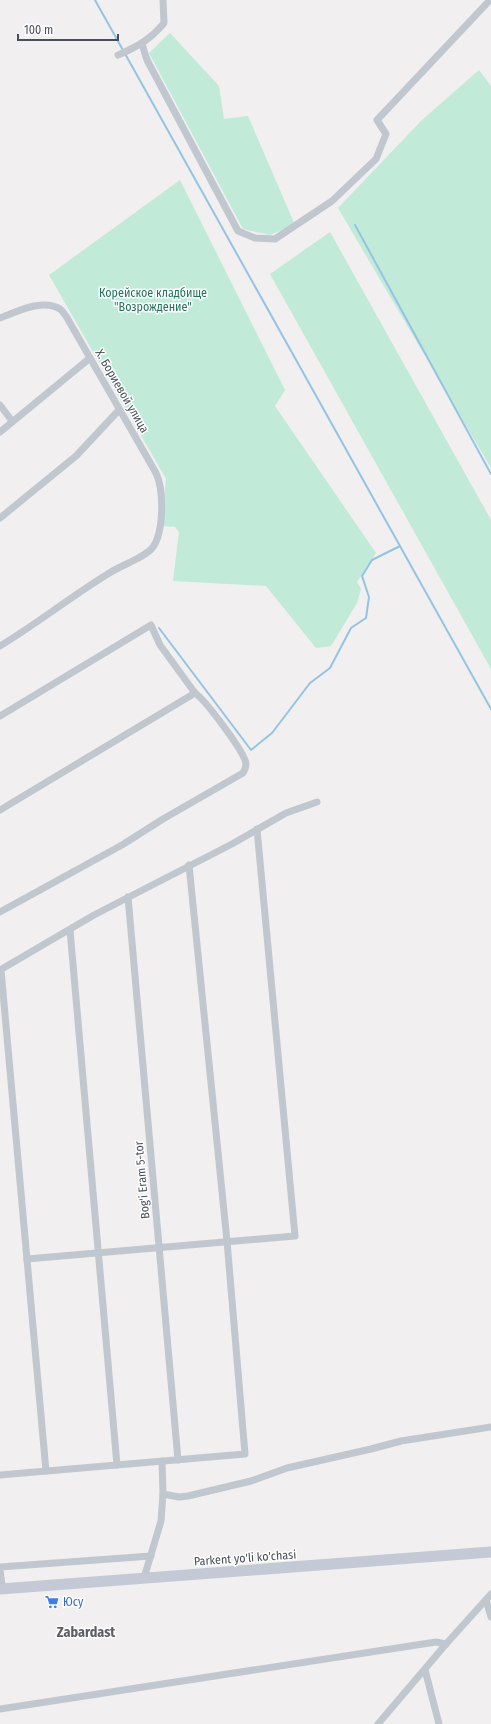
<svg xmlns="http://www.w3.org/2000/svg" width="491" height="1724" viewBox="0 0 491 1724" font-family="'Fira Sans Condensed',sans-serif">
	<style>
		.green { fill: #c1ead8 }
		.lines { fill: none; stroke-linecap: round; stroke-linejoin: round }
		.stream { stroke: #93c5e2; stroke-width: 2 }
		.street { stroke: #c1c7cf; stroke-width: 7 }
		.secondary { stroke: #c3c9d5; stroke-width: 11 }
		.labels { text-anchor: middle; stroke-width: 3; stroke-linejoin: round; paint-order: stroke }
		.park-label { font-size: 12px; fill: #217458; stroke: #fff }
		.street-label { font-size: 12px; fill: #494f5a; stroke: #fff }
		.shop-label { font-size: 12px; fill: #366cbe; stroke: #fff; text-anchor: start }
		.quarter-label { font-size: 14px; font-weight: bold; fill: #5c5e63; stroke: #fff }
	</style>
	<rect width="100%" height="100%" fill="#f1efef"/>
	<g class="green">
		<polygon points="170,33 219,86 224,119 248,116 295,225 270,235 243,229 149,53"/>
		<polygon points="479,70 491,86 491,468 338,208 422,120"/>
		<polygon points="180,180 285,390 275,406 376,553 357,582 361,589 357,603 331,646 316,648 266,586 173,581 179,532 175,527 161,526 166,479 49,275"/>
		<polygon points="330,232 491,520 491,669 270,274"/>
	</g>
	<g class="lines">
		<g class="stream">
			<polyline points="95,0 491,709"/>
			<polyline points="355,225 491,474"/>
			<polyline points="159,628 251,750 272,733 310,683 330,668 351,628 366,618 369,597 362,576 372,560 400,546"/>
		</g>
		<g class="street">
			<polyline points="142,44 147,60 238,231 255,238 275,239 332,201 376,159 386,134 377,120 490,0"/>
			<path d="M 118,55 C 137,47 151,39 164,23 L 163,0"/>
			<path d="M 0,318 C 16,312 43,298 60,309 C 62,310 64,314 66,316 L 156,473 C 164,490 164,531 153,547 C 146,557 122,565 111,572 C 73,595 38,623 0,646"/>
			<polyline points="0,405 12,421"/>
			<polyline points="0,432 90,358"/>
			<polyline points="0,518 76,456 119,410"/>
			<path d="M 0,716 L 151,625 L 160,645 L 195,693 C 205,700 245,752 246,764 C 246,768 245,770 243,773 L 163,819 L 122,845 L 0,912"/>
			<polyline points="0,810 195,693"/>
			<polyline points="128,897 178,1460"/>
			<polyline points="70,930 117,1465"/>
			<polyline points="0,970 94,915 232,844 286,813 317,802"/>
			<polyline points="1,970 46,1471"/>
			<polyline points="27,1259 295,1236 257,829"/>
			<polyline points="0,1475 245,1454 227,1241 189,865"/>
			<polyline points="163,1494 179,1497 188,1496 251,1481 287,1468 371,1449 401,1441 491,1427"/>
			<polyline points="0,1567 151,1556"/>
			<polyline points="0,1570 2,1585"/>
			<polyline points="144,1578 161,1521 163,1494 162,1461"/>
			<polyline points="486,1600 491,1617"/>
			<polyline points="425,1670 439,1724"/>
			<polyline points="0,1709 436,1642 446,1644"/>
			<polyline points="378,1724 446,1644 491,1594"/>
		</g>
		<polyline class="secondary" points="0,1589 491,1552"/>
	</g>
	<defs>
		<g id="supermarket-bare" transform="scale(1.08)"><path d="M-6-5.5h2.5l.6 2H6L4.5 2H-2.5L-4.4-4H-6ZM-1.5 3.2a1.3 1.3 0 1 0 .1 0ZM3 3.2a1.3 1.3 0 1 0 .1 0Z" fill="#3f7fe0" stroke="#fff" stroke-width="2.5" paint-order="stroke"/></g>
	</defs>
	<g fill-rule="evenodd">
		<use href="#supermarket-bare" x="52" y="1602"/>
	</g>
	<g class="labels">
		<g class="park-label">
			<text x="153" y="297">Корейское кладбище<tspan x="153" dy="14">"Возрождение"</tspan></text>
		</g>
		<g class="street-label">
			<text transform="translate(122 391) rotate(60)" y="4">Х. Бориевой улица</text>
			<text transform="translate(142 1180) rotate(-95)" y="4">Bog'i Eram 5-tor</text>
			<text transform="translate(245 1558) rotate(-4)" y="4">Parkent yo'li ko'chasi</text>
		</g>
		<g class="shop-label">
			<text x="63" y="1606">Юсу</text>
		</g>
		<g class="quarter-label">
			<text x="86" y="1637">Zabardast</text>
		</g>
	</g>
	<path d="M18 34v6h100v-6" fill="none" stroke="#494f5a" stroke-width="2"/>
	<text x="24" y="34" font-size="12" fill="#494f5a" stroke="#ffffff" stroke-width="3" paint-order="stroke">100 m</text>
</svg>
